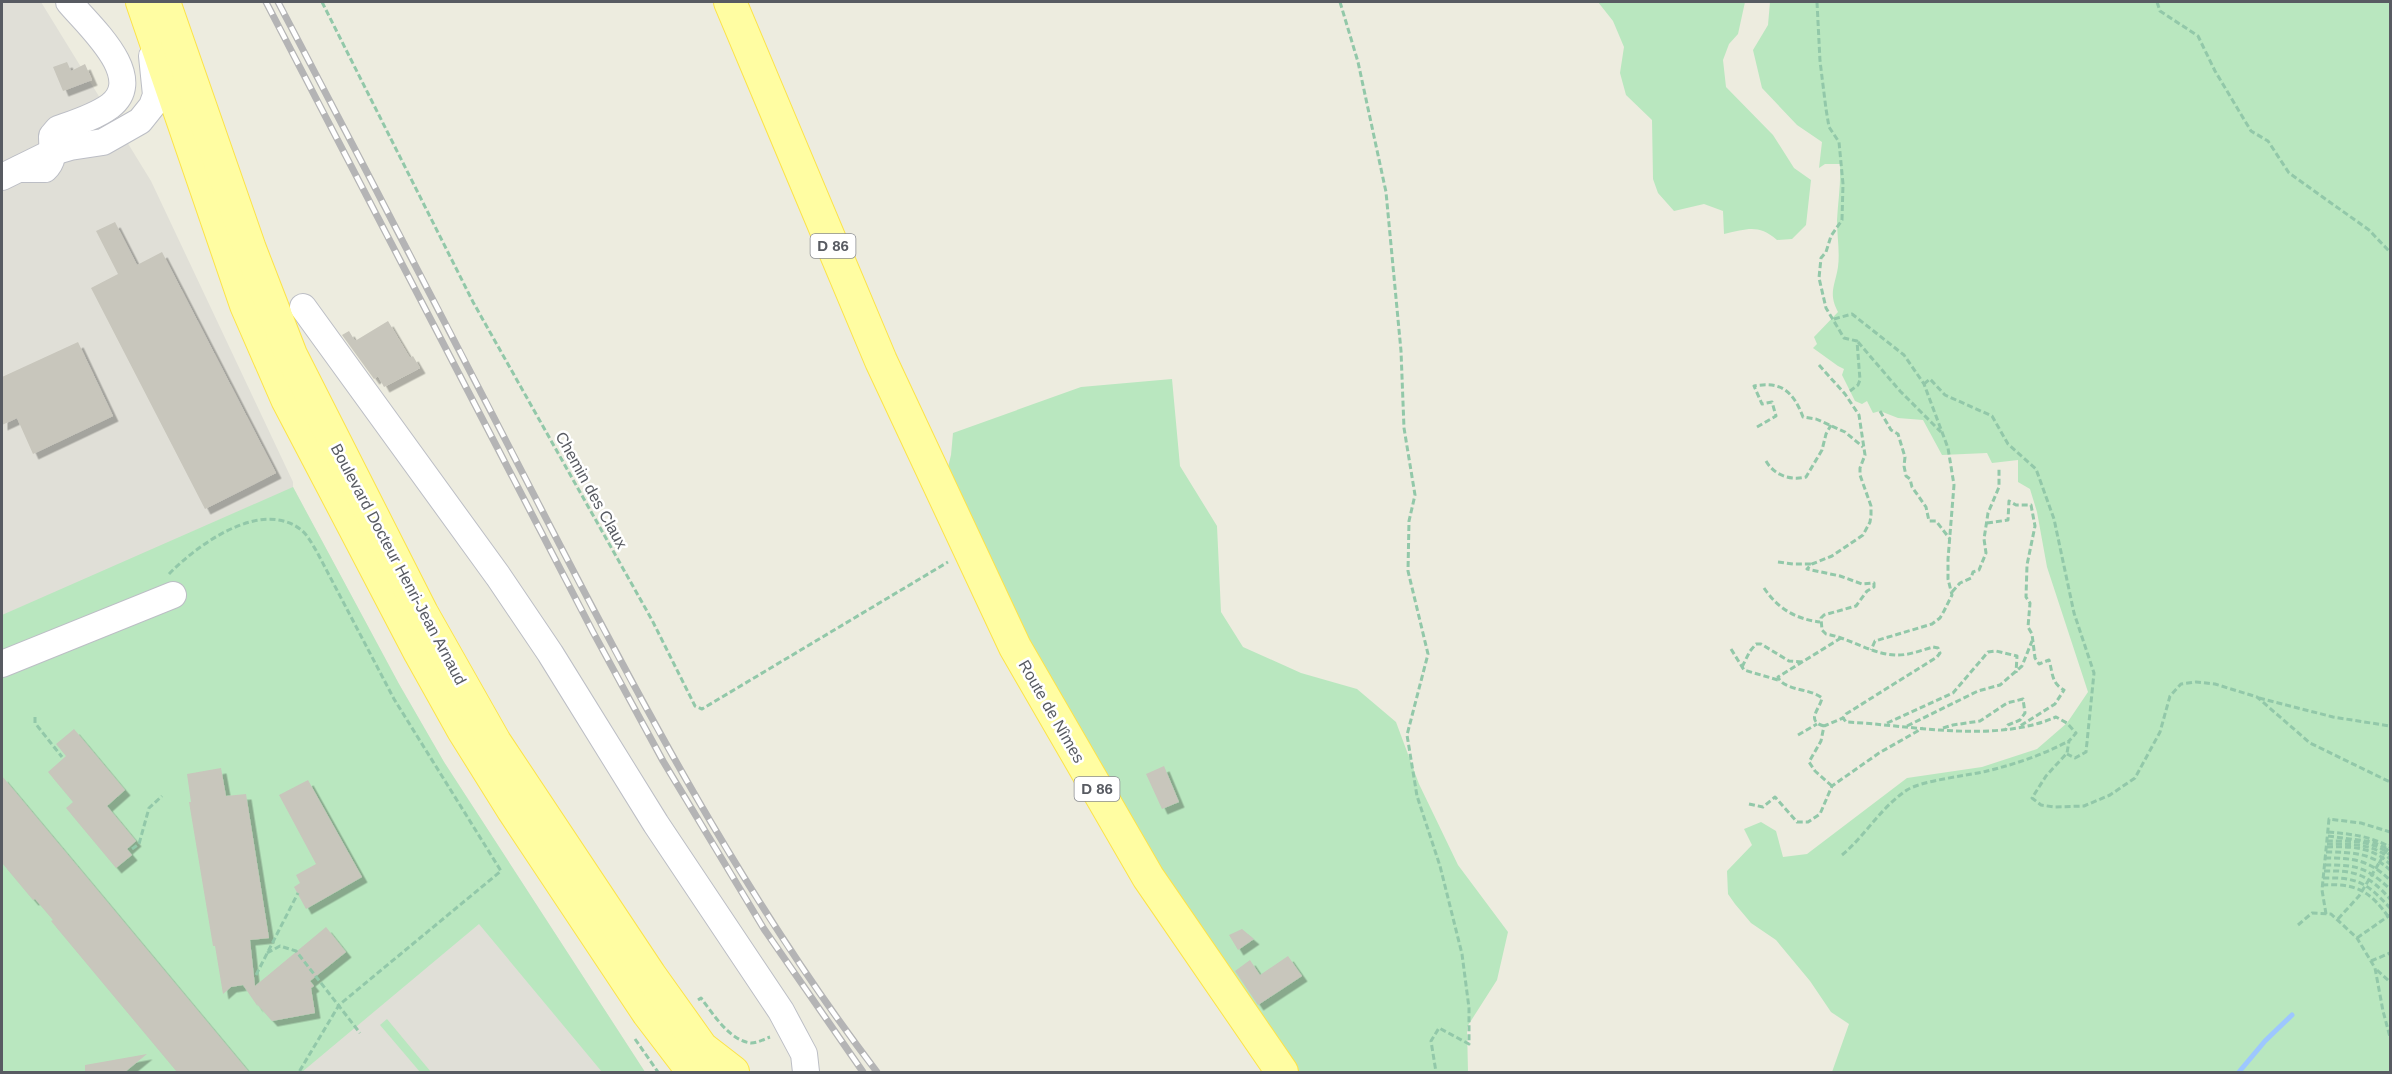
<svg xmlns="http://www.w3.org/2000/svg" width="2392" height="1074" viewBox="0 0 2392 1074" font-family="Arial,sans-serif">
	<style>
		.industrial { fill: #e0dfd7 }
		.green { fill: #b9e7bf }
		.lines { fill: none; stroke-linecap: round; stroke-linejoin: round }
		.stream { stroke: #9dc7ff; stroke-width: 5 }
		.building { fill: #c8c6bc; filter: url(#shadow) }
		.minor-casing { stroke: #bcbec5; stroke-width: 28 }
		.major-casing { stroke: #fce349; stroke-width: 34 }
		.path { stroke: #92c8a9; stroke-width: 3; stroke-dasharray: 6 3; stroke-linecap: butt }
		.minor { stroke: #fff; stroke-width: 26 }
		.major { stroke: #fffda2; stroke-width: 32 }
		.rail-casing { stroke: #b4b4b5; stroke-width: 7 }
		.rail { stroke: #fff; stroke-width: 4.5; stroke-dasharray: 14; stroke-linecap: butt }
		.labels { text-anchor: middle; stroke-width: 5; stroke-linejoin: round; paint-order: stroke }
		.shield { fill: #fff; stroke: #8a8c91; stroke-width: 1.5 }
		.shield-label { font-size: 15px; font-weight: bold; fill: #585b62 }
		.street-label { font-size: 16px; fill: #585b62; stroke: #fff }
	</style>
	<defs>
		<filter id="shadow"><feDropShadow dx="5.5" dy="5.5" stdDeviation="0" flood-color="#0004"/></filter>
	</defs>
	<rect width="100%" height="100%" fill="#edecdf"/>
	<polygon class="industrial" points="2,2 41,2 151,181 293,482 293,487 399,684 444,762 645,1072 2,1072"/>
	<g class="green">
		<path d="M 1598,2 L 1745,2 L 1738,34 L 1729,44 L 1723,60 L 1726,87 L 1773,135 L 1794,168 L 1811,180 L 1806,225 L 1792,239 L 1777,240 C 1758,224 1748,229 1724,234 L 1723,211 L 1704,204 L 1674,211 L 1658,193 L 1653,179 L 1652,120 L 1626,95 L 1620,73 L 1624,47 L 1613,21 Z"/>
		<path d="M 1770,2 L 2390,2 L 2390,1072 L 1832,1072 L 1849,1024 L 1831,1012 L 1810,981 L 1776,940 L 1751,923 L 1735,904 L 1728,894 L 1727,871 L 1752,845 L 1744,829 L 1761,822 L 1776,831 L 1783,857 L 1807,854 L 1907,778 L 1982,767 L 2037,749 L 2067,723 L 2088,692 L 2047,567 L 2037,512 L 2030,489 L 2018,482 L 2018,460 L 1992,463 L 1987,453 L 1942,455 L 1923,420 L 1898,418 L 1880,411 L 1873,413 L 1867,401 L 1862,404 L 1855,401 L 1842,375 L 1844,369 L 1838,366 L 1813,348 L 1817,344 L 1814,337 L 1838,312 C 1828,293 1835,286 1838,267 C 1840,252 1837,236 1837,220 C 1838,202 1841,184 1840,164 L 1825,164 L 1819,168 L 1822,142 L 1797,125 L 1762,88 L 1753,50 L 1768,25 Z"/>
		<polygon points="1172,379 1180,466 1217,526 1221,612 1243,647 1301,673 1357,689 1396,722 1419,784 1458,865 1508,932 1497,980 1467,1027 1468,1072 1282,1072 1148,877 943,488 951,455 953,433 1081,387"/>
		<polygon points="293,487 399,684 444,762 645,1072 602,1072 479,924 302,1072 2,1072 2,615"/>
		<polygon points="387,1019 431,1072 420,1072 380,1025"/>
	</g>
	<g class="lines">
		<polyline class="stream" points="2239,1072 2265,1041 2292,1015"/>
	</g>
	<g class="building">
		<polygon points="67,62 71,71 85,64 92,80 63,91 53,67"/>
		<polygon points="115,222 137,265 162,252 276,473 205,509 91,288 118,274 96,231"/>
		<polygon points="388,321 410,358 413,356 420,368 384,387 378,376 374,379 342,335 349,331 355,341"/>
		<polygon points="78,342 113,416 33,454 17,418 2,425 2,377"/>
		<polygon points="74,729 125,790 107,806 136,841 127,849 132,855 116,868 66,808 73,802 48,772 66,756 56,744"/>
		<polygon points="1164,766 1179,802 1162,809 1146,774"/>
		<polygon points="221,768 226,796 246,794 269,938 250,940 255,986 326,927 346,952 310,981 314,986 311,988 315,1013 272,1021 257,1004 258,1007 243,985 231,987 223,994 215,946 213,946 189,802 191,802 187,774"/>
		<polygon points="2,776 89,880 249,1072 177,1072 51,921 53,920 35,899 33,900 2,863"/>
		<polygon points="308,780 362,877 306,909 294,887 300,883 296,875 316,864 279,795"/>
		<polygon points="1242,929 1254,939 1238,950 1229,935"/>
		<polygon points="1288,956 1302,976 1258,1005 1235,971 1250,960 1260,975"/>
		<polygon points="147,1054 125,1072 85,1072 85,1065"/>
	</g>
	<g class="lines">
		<g class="minor-casing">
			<g id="minor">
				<path d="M 19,169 L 45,169 C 55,160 52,148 52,136 L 58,129 C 75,123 95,117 110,106 C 148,77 88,25 69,2"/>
				<polyline points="2,177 53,152 70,147 103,142 140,121 152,106 156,95 152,56"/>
				<polyline points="303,307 498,576 550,653 656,824 781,1011 804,1054 806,1072"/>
				<polyline points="2,664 173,595"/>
			</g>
		</g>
		<g class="major-casing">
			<g id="major">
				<polyline points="142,2 246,305 287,399 420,653 463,730 513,810 648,1013 693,1072"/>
				<polyline points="164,2 250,249 291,355 422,613 495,742 650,975 702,1048 733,1072"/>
				<polyline points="730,2 881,361 1015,647 1148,877 1282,1072"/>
			</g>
		</g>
		<g class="path">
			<polyline points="322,2 473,302 652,620 695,706 702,709 948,562"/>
			<polyline points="1340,2 1358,62 1386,192 1401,351 1404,428 1415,495 1409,521 1408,571 1428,654 1407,735 1417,796 1440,866 1462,954 1469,1008 1469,1044 1439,1028 1431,1041 1436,1072"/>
			<polyline points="1817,2 1820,61 1826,109 1829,127 1839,142 1843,184 1842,220 1831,236 1826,252 1821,258 1819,278 1826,308 1844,338 1857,341 1860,380 1858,385 1850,391"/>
			<polyline points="2157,2 2160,11 2198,36 2215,71 2251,131 2268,141 2289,173 2369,230 2390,252"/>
			<polyline points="1834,319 1852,314 1904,355 1924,384 1948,448 1954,485 1948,559 1948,579 1952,595 1944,611 1940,618 1932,624 1875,641 1871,650"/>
			<polyline points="1858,342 1900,391 1941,432"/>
			<path d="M 1819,365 L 1845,394 L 1859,415 L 1865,455 L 1860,468 L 1860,475 L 1871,506 L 1871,515 L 1870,522 L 1863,535 L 1832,556 L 1812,564 L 1807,569 L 1840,576 L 1862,584 L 1874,583 L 1874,587 L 1867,591 L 1856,606 L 1824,615 L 1821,618 L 1822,630 L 1826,634 C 1850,638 1871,654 1895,655 C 1907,656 1922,650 1933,647 L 1938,648 L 1940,653 L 1937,657 L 1846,714 L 1843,718 L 1846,722 C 1911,725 1994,744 2056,717 L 2067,723 L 2076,733 L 2069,741 L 2067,753 L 2046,776 L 2032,798 L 2041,805 L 2054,807 L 2084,806 L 2110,795 L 2135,778 L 2160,732 L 2170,696 L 2181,684 L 2196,682 L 2215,684 L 2257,697 L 2310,743 L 2390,782"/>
			<polyline points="1924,384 1930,379 1945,395 1992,416 2008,444 2036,469 2054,519 2074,613 2094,673 2086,752 2075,758 2067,754"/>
			<polyline points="1880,411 1891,430 1898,434 1905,457 1904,466 1906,476 1910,479 1912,487 1926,507 1929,521 1936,521 1950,539"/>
			<path d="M 1757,427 L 1776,416 L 1772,402 L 1762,404 L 1754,386 C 1781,381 1793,391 1803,417 L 1816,419 L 1845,432 L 1863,447"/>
			<path d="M 1766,461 C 1774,475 1790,481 1806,477 L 1822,450 L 1826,434 L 1831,425"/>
			<path d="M 1987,523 L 2008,520 L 2009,501 L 2016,505 L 2031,505 L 2035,526 L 2027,565 L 2026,597 L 2030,603 L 2028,627 L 2032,634 L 2035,658 L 2039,664 L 2049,660 C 2053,673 2051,683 2064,690 L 2055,704 L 2020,726"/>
			<polyline points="1778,562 1793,564 1812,564"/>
			<path d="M 169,574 C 197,545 260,499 300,529 C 308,535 312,544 317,552 L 394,699 L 501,871 L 339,1005 L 299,1072"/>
			<path d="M 1764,588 C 1778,609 1796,619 1820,622"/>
			<polyline points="1952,592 1960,583 1971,578 1973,572 1979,570 1986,553 1984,539 1988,513 1999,487 1999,468"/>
			<polyline points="1731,649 1744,670 1778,680"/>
			<polyline points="1742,667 1750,651 1756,644 1761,644 1789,661 1803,662"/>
			<polyline points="2259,698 2333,717 2390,726"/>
			<polyline points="35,717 35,723 62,757"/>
			<polyline points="1887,723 1953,693 1988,652 1996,651 2017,656 2016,673"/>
			<path d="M 1824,726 C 1805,721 1820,709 1822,698 C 1810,688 1784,691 1778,677 L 1841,638"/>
			<polyline points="1907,726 1978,691 2000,685 2022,666 2032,641"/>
			<polyline points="1943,728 1953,725 1980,721 2007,703 2023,699 2025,713 2020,720 2008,725 2006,729"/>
			<polyline points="1798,735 1817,724"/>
			<polyline points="1832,786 1815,771 1809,762 1821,741 1824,726 1843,718"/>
			<polyline points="1749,804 1763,807 1775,797 1797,822 1808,822 1820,814 1832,786 1879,753 1923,728"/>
			<path d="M 2328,832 C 2351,834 2370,836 2390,847"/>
			<polyline points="2328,836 2373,842 2390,850"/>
			<path d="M 2327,841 C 2348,841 2375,840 2390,855"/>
			<path d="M 2327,844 C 2348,844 2374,843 2390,859"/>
			<path d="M 2327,847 C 2350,846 2373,847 2390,864"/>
			<polyline points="132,849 139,844 149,808 162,796"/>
			<path d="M 2326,852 C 2351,852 2372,853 2390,870"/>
			<path d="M 1842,855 C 1865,836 1881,807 1907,790 C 1923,780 1967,776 1987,771 C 2016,764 2042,755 2069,741"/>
			<path d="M 2325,858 C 2354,858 2369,860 2390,880"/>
			<path d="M 2325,865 C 2357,865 2366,867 2390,889"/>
			<path d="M 2324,871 C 2355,870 2369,875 2390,899"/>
			<path d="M 2323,878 C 2358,877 2367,883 2390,908"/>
			<path d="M 2322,885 C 2357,883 2370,891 2390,919"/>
			<polyline points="2326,914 2322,890 2329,819 2361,823 2390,832"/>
			<polyline points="2338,919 2359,896 2390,845"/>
			<polyline points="2298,925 2312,913 2331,914 2357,938 2375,968 2383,1011 2390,1037"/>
			<polyline points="2357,938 2390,915"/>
			<polyline points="267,953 280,946 296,951 360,1033"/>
			<polyline points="2371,961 2390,953"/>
			<polyline points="2377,970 2390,982"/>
			<polyline points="256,975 298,893"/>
			<path d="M 698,1000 L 701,998 C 713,1014 730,1041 751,1043 C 758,1043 764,1039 770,1037"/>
			<polyline points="635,1039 658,1072"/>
		</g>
		<use href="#minor" class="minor"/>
		<use href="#major" class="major"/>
		<g class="rail-casing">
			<g id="rail">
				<polyline points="266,2 593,632 663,761 764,929 863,1072"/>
				<path d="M 278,2 C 364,166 449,330 534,495 C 636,693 741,894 877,1072"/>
			</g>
		</g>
		<use href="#rail" class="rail"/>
	</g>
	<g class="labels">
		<g class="shield">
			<rect x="810.5" y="234" width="45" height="24" rx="4.5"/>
			<rect x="1074.5" y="777" width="45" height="24" rx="4.5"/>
		</g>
		<g class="shield-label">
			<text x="833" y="251">D 86</text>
			<text x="1097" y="794">D 86</text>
		</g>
		<g class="street-label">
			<text transform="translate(592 490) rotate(61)" y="6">Chemin des Claux</text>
			<text transform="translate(399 564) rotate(62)" y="6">Boulevard Docteur Henri-Jean Arnaud</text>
			<text transform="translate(1052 711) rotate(60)" y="6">Route de Nîmes</text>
		</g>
	</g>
	<rect width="2392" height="1074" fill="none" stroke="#585b62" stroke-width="6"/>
</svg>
